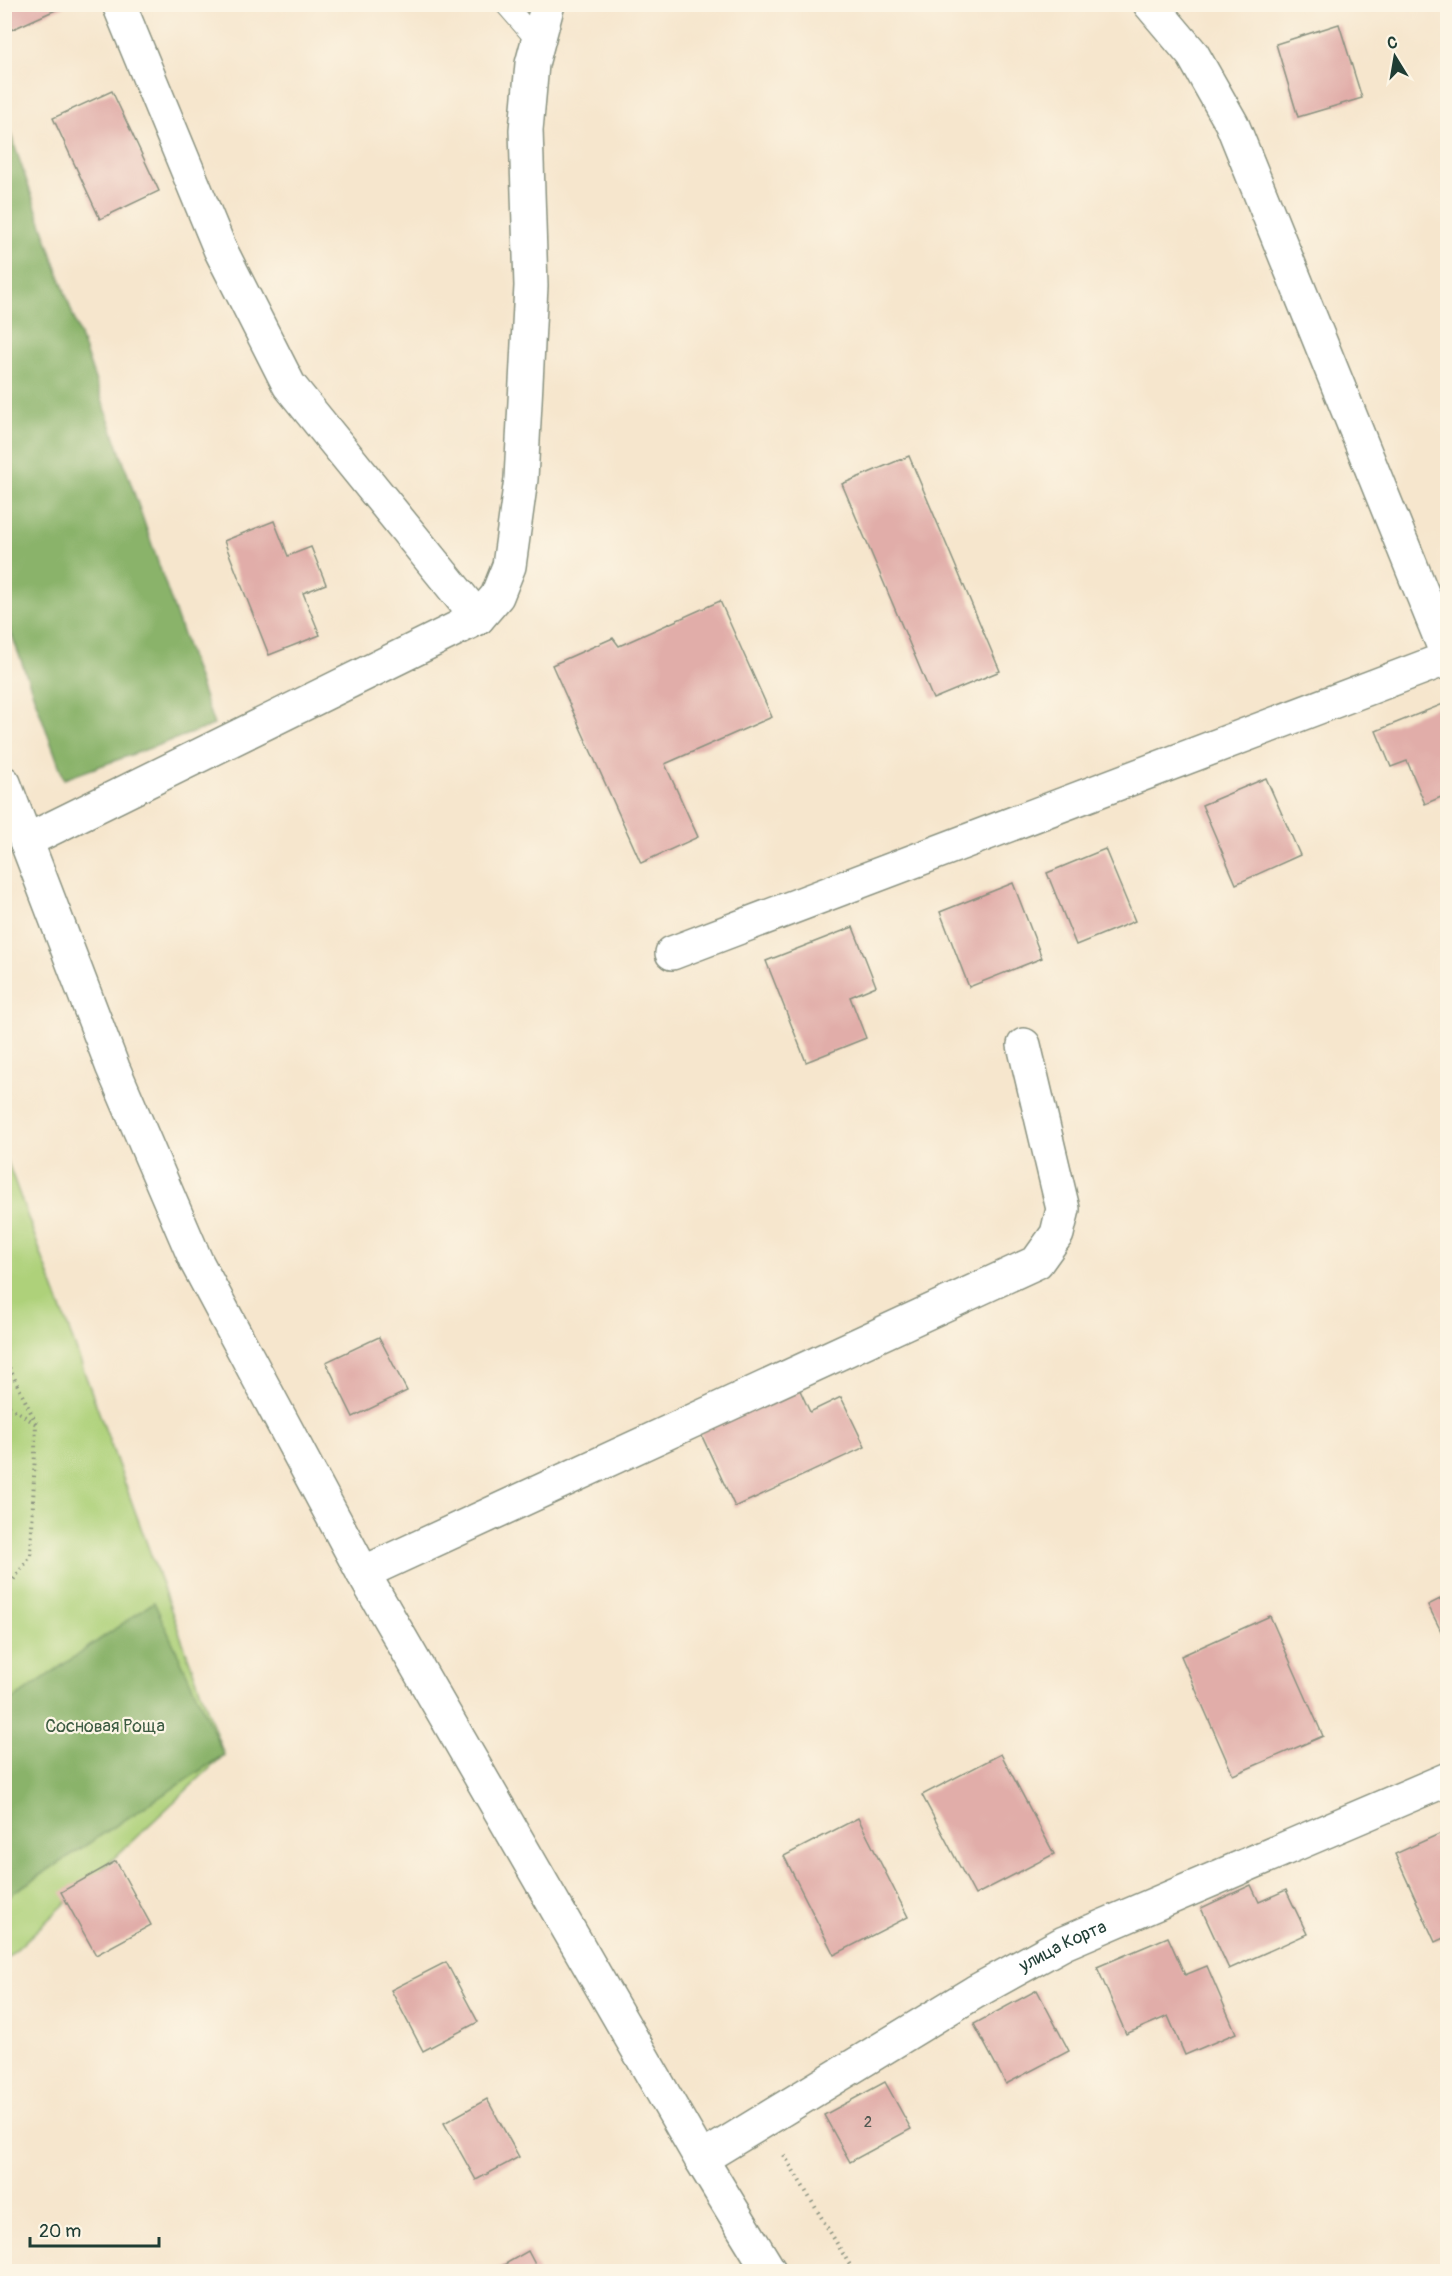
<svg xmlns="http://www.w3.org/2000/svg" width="1452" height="2276" viewBox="0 0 1452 2276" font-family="Pangolin,sans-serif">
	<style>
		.green { fill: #aed17a; stroke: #668757; stroke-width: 1.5 }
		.forest { fill: #8ab36a; stroke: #54784f; stroke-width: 1.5 }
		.building { fill: #e1ada9 }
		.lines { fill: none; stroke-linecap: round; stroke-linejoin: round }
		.lane-casing { stroke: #8a9280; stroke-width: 22 }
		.street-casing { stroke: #8a9280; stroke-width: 36 }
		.primary-casing { stroke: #8a9280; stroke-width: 36 }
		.path { stroke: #8a9280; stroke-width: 4; stroke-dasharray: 1.5 4.5; stroke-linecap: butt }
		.lane { stroke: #fff; stroke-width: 20 }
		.street { stroke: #fff; stroke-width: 33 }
		.primary { stroke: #fff; stroke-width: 33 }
		.labels { text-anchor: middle; stroke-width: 4.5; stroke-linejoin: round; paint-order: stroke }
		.number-label { font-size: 15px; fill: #505951 }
		.park-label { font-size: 18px; fill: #3c5b42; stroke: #fcf5e5 }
		.street-label { font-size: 18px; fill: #1f3d34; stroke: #fcf5e5 }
	</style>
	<rect width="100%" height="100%" fill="#fcf5e5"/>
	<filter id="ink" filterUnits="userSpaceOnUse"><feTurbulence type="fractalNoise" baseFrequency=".0167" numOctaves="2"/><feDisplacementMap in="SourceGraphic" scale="12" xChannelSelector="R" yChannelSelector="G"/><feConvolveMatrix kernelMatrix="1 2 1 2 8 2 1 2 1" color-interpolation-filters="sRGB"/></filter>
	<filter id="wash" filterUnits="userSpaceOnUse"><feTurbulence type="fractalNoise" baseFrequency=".008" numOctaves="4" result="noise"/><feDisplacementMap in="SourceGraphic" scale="24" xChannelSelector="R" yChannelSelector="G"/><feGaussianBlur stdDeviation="1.35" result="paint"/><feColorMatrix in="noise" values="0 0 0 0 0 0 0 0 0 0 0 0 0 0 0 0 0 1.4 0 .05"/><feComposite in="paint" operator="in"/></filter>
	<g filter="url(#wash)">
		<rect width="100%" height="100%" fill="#f6e6cd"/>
		<polygon class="green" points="4,1152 224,1755 5,1960 4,1960"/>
		<g class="forest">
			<polygon points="4,115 214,725 64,779 5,616"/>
			<polygon points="154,1602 224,1755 5,1898 5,1705"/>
		</g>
		<g id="blocks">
			<g class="building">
				<polygon points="4,4 69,4 4,33"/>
				<polygon points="1339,24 1362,98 1298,117 1276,44"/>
				<polygon points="112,91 159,191 100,219 53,118"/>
				<polygon points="909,456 1000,671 933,699 842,484"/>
				<polygon points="274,521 288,556 311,547 326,584 303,593 320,635 269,655 224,541"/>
				<polygon points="720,601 772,717 665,764 698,837 641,863 552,665 613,638 619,646"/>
				<polygon points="1448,702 1448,794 1425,804 1407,761 1391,767 1376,731"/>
				<polygon points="1266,778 1300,855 1236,884 1202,805"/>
				<polygon points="1105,849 1135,921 1076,945 1047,873"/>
				<polygon points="1013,883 1042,958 969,987 940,912"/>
				<polygon points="853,927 876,986 850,997 866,1038 806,1062 766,961"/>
				<polygon points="379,1337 407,1391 353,1417 326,1362"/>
				<polygon points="798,1386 810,1412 841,1397 865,1447 735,1507 700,1432"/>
				<polygon points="1448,1595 1448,1645 1428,1605"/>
				<polygon points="1270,1616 1323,1736 1233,1775 1181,1656"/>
				<polygon points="1001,1754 1054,1854 975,1895 922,1795"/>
				<polygon points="858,1818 908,1917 834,1955 784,1856"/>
				<polygon points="1448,1830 1448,1936 1435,1942 1395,1854"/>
				<polygon points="116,1861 151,1925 96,1955 61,1892"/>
				<polygon points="1251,1885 1259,1902 1286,1890 1307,1934 1229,1969 1201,1908"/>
				<polygon points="1168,1937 1185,1975 1207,1966 1236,2033 1185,2055 1168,2016 1126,2034 1097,1967"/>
				<polygon points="446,1962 478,2022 423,2051 391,1990"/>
				<polygon points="1037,1990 1069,2051 1006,2084 974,2024"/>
				<polygon points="885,2082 911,2129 850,2162 824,2115"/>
				<polygon points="487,2099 519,2157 476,2180 444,2123"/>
				<polygon points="528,2251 539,2272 491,2272"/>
			</g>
		</g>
	</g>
	<g filter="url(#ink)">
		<use href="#blocks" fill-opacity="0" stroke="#8a9280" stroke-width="1.5"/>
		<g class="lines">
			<g class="lane-casing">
				<polyline id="lane" points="505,4 538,42"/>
			</g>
			<g class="street-casing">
				<g id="street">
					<polyline points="1150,4 1193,55 1232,124 1448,657"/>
					<polyline points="120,7 220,249 289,385 478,618"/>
					<polyline points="26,841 478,618 497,596 509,566 521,479 531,286 526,130 532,64 548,4"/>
					<polyline points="672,953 1448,658"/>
					<polyline points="363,1573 1037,1262 1057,1234 1063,1209 1024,1045"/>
					<path id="s1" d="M 701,2159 L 975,1992 L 1064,1943 L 1448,1779"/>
				</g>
			</g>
			<g class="primary-casing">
				<polyline id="primary" points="4,783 113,1068 196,1261 363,1573 701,2159 770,2272"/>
			</g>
			<g class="path">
				<polyline points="4,1357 36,1423"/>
				<polyline points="4,1403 36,1424 31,1556 4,1592"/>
				<polyline points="784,2155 854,2272"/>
			</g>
			<use href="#lane" class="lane"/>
			<use href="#street" class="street"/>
			<use href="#primary" class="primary"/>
		</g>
	</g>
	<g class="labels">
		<g class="number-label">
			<text x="868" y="2127">2</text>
		</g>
		<g class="park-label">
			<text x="105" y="1732">Сосновая Роща</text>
		</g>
		<g class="street-label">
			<text dy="6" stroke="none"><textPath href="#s1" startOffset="420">улица Корта</textPath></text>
		</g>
	</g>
	<rect width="1452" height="2276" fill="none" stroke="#fcf5e5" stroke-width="24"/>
	<g transform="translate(1395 57) rotate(349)" stroke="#fcf5e5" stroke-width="4.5" paint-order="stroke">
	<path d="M0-4.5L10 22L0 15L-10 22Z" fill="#1f3d34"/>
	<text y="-9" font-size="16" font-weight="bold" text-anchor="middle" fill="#1f3d34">С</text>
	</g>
	<path d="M30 2237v9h129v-9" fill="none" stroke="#1f3d34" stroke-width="3"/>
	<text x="39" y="2237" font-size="18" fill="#1f3d34" stroke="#fcf5e5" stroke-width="4.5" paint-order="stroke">20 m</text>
</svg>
